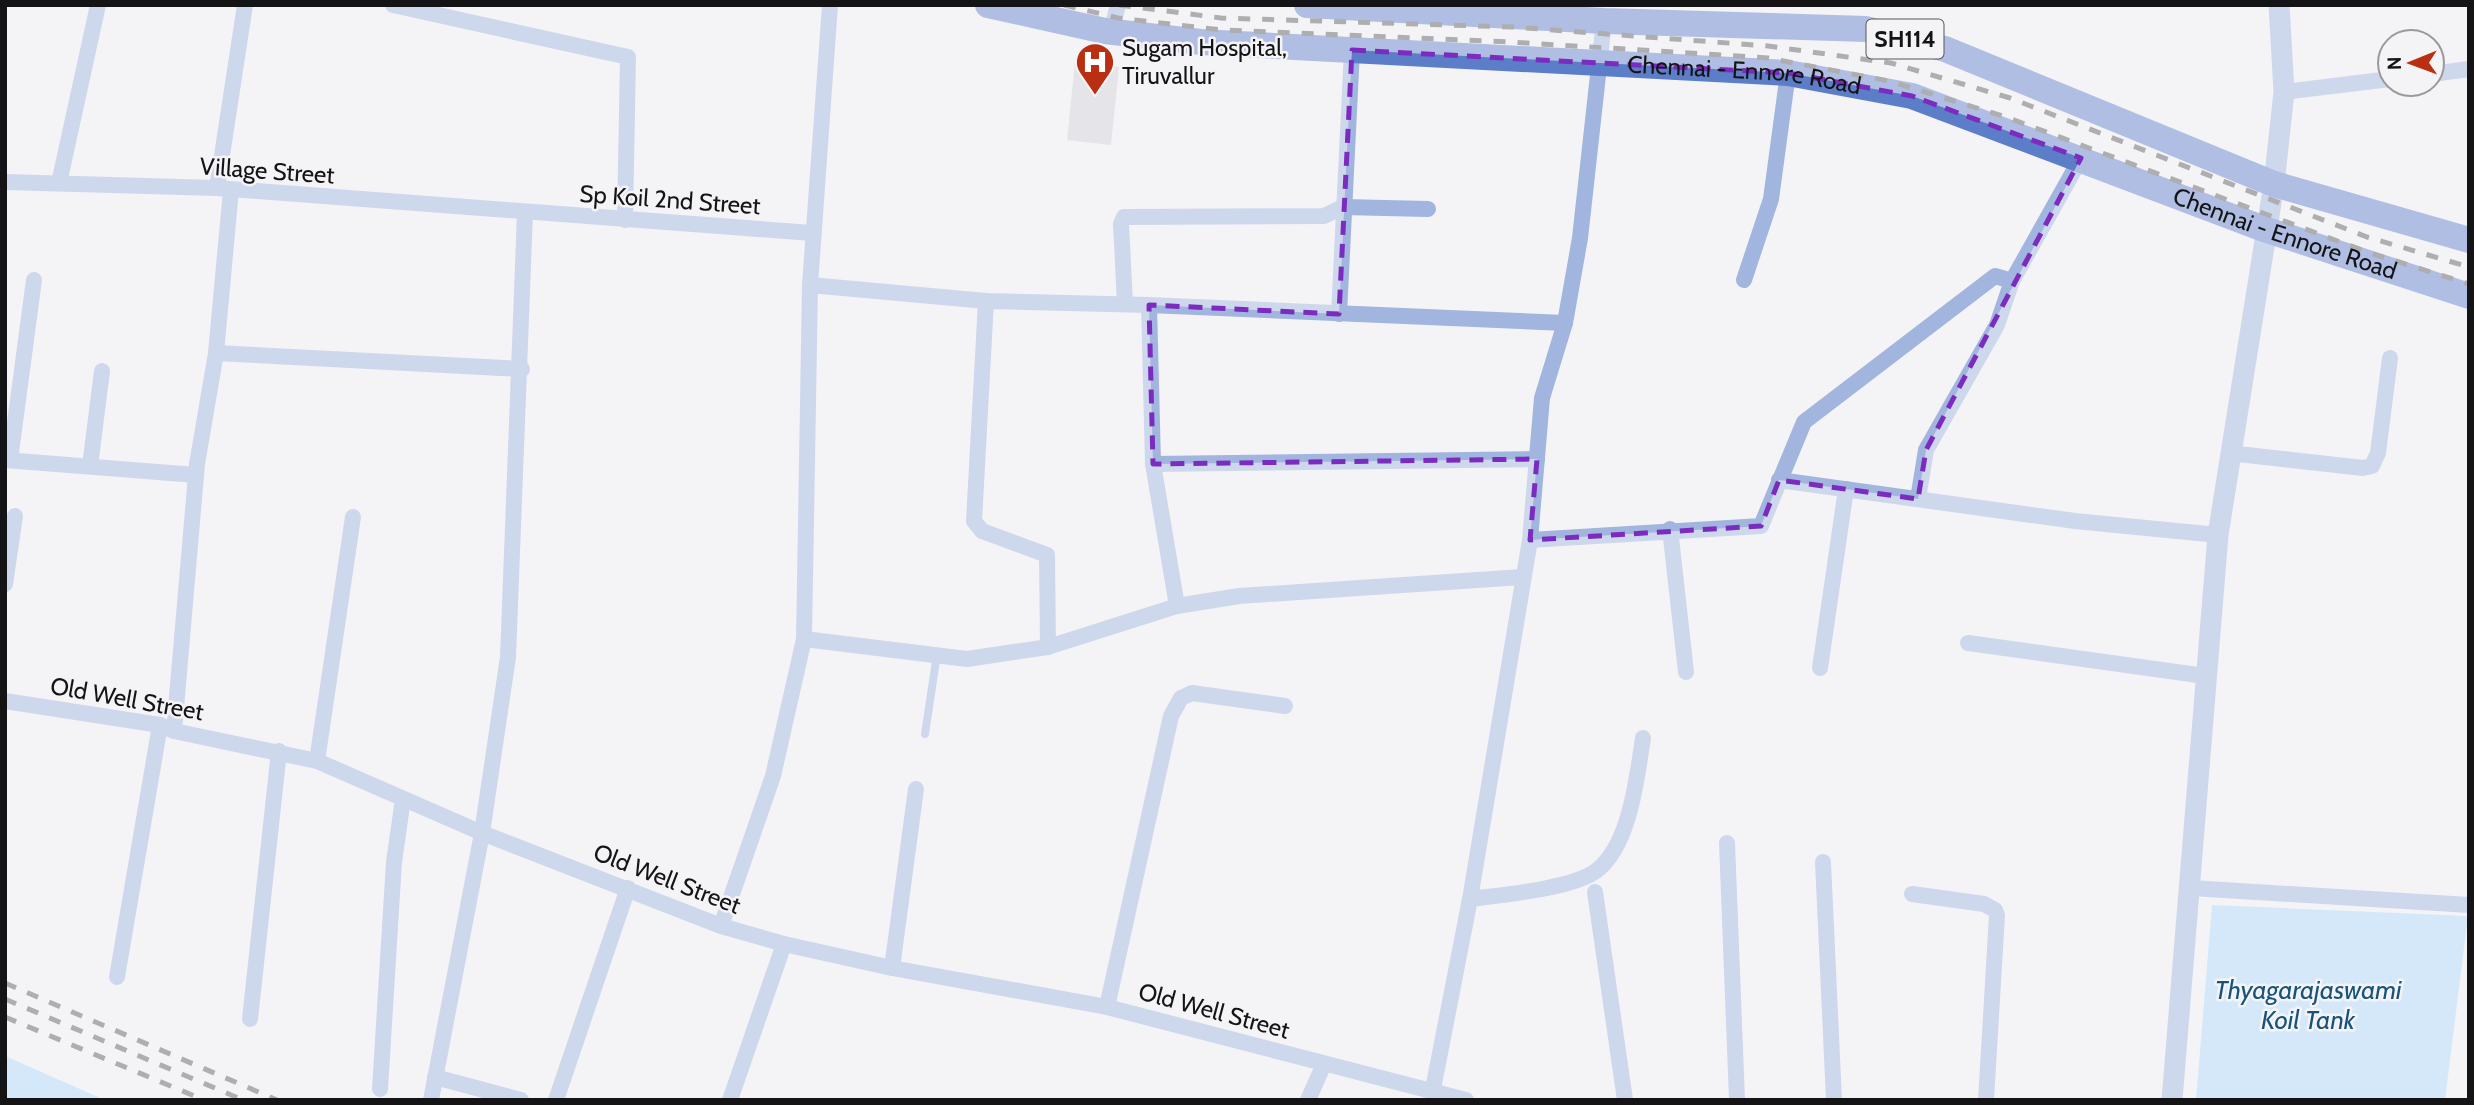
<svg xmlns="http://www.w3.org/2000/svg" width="2474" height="1105" viewBox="0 0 2474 1105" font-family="Cabin,sans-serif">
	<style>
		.water { fill: #afd9fb }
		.building { fill: #d2d1d4 }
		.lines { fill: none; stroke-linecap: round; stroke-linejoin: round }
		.service { stroke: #a1b5de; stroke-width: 8 }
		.minor { stroke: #a1b5de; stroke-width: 16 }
		.tertiary { stroke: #a1b5de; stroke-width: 21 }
		.primary { stroke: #5c7dc7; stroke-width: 26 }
		.rail { stroke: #5a5a5c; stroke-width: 5; stroke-dasharray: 12 12; stroke-linecap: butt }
		.marked { fill: none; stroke: #7b2cbf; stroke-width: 5; stroke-dasharray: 14 9; stroke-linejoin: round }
		.labels { text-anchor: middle; stroke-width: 5; stroke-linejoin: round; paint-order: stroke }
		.shield { fill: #f4f4f7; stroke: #57575a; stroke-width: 2 }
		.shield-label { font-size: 23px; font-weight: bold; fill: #141416 }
		.poi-label { font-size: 24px; fill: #141416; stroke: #f4f4f7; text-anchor: start }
		.street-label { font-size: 24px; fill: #141416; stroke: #f4f4f7 }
		.water-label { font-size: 26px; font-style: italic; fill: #18537b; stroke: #f4f4f7 }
	</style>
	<rect width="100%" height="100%" fill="#f4f4f7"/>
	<g class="water">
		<polygon points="2212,905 2468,916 2445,1100 2196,1100"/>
		<polygon points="5,1056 105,1100 5,1100"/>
	</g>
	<polygon class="building" points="1075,62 1119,67 1111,145 1067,140"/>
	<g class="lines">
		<polyline class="service" points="925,734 937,654"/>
		<g class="minor">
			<polyline points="393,5 628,57 625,220"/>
			<polyline points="1111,32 1118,5"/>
			<polyline points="2432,74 2469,69"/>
			<polyline points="2284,92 2390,79"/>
			<polyline points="5,182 217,188 812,233"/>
			<polyline points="59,183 98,5"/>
			<polyline points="217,188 245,5"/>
			<polyline points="1744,280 1771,199 1788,73"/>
			<polyline points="810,285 986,301 1149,305 1565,323"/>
			<polyline points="986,301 974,521 982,531 1047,555 1048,647"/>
			<polyline points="1125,304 1121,224 1124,217 1324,216 1343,207 1428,209"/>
			<polyline points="1149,305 1153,464 1177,606"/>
			<polyline points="1339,314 1352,50"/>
			<polyline points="216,353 522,369"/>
			<polyline points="2229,453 2363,468 2372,466 2378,453 2390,358"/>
			<polyline points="5,460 196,475"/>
			<polyline points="10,460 34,280"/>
			<polyline points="1153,464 1537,459"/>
			<polyline points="90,466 102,371"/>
			<polyline points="1779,480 2075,521 2218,535"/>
			<polyline points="1918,499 1926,450 1997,325 2012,281"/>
			<polyline points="1670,529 1686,672"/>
			<polyline points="1530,540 1761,526 1804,422 1995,276 2012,281 2081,158"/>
			<polyline points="5,584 15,516"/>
			<polyline points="804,639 967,659 1048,647 1177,606 1239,596 1522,577"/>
			<polyline points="1968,643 2205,676"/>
			<polyline points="1820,668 1846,489"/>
			<polyline points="5,701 160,725 174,731 317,761 482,833 721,926 784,944 892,968 1107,1007 1466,1100"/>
			<polyline points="174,731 197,464 216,353 231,190"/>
			<polyline points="317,761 353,517"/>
			<polyline points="1727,843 1737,1100"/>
			<polyline points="1823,862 1834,1100"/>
			<polyline points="2191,888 2469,905"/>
			<polyline points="1595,892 1625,1100"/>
			<polyline points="1912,894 1984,904 1995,910 1997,915 1986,1100"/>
			<path d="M 1470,899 C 1501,895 1571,889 1596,871 C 1630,846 1637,777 1643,738"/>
			<polyline points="721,926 773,776 804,639 810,285 830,5"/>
			<polyline points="892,968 916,789"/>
			<polyline points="117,977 160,725"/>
			<polyline points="1107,1007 1171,716 1181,698 1192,693 1285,706"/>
			<polyline points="250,1019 279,751"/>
			<polyline points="435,1077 521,1100"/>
			<polyline points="380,1089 394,862 403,799"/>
			<polyline points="1433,1089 1470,899 1530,540 1542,398 1565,323 1580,238 1604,21"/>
			<polyline points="431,1100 482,833 508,657 525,213"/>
			<polyline points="556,1100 628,888"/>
			<polyline points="730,1100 784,944"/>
			<polyline points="1308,1100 1324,1064"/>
		</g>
		<polyline class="tertiary" points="2172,1100 2218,535 2274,184 2284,92 2279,5"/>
		<g class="primary">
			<path id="s1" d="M 988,5 L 1105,31 L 1201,42 L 1788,73 L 1912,96 L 2264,229 L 2469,296"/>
			<polyline points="1307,5 1604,21 1866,29 1945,49 2274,184 2469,240"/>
		</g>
		<g class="rail">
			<polyline points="1064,5 1118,18 1222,30 1511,42 1768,58 1889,81 2006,117 2367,252 2469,284"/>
			<polyline points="1119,5 1221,18 1513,27 1768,46 1891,63 2010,98 2367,237 2469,267"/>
			<polyline points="5,983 277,1100"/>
			<polyline points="5,999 243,1100"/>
			<polyline points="5,1017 204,1100"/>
		</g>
	</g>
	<path d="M0 0H2474V1105H0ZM 1352,50 L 1788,73 L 1912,96 L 2081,158 L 1926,450 L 1918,499 L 1779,480 L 1761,526 L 1530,540 L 1537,459 L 1153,464 L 1149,305 L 1339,314 Z" fill="#f4f4f7" fill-opacity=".55" fill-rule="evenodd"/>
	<path class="marked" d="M 1352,50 L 1788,73 L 1912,96 L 2081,158 L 1926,450 L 1918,499 L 1779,480 L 1761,526 L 1530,540 L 1537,459 L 1153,464 L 1149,305 L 1339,314 Z"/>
	<defs>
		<g id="hospital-pin" transform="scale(2.0125)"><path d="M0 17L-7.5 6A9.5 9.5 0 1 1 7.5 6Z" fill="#ba2f12" stroke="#f4f4f7"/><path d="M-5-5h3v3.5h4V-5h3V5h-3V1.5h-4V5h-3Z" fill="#fff"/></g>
	</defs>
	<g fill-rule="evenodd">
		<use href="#hospital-pin" x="1095" y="62"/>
	</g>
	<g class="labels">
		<rect class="shield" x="1866.5" y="19.5" width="77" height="39" rx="5"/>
		<g class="shield-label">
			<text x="1905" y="47">SH114</text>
		</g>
		<g class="poi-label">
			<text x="1122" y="56">Sugam Hospital,<tspan x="1122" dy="28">Tiruvallur</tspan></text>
		</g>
		<g class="street-label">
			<text dy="8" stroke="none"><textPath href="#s1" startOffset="761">Chennai - Ennore Road</textPath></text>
			<text transform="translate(267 171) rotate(4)" y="8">Village Street</text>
			<text transform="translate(670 200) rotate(4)" y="8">Sp Koil 2nd Street</text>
			<text dy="8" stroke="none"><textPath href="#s1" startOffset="1328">Chennai - Ennore Road</textPath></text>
			<text transform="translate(127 699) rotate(10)" y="8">Old Well Street</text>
			<text transform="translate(667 879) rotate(21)" y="8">Old Well Street</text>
			<text transform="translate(1214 1011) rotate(15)" y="8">Old Well Street</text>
		</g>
		<g class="water-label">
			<text x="2308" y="999">Thyagarajaswami<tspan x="2308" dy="30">Koil Tank</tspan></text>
		</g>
	</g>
	<rect width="2474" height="1105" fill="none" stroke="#141416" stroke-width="14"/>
	<g transform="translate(2411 63) rotate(269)"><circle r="33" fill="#f4f4f7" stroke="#9a9a9d" stroke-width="2"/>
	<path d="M0-5L12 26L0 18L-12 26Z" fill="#ba2f12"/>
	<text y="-10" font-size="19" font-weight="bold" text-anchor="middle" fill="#141416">N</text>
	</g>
</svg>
